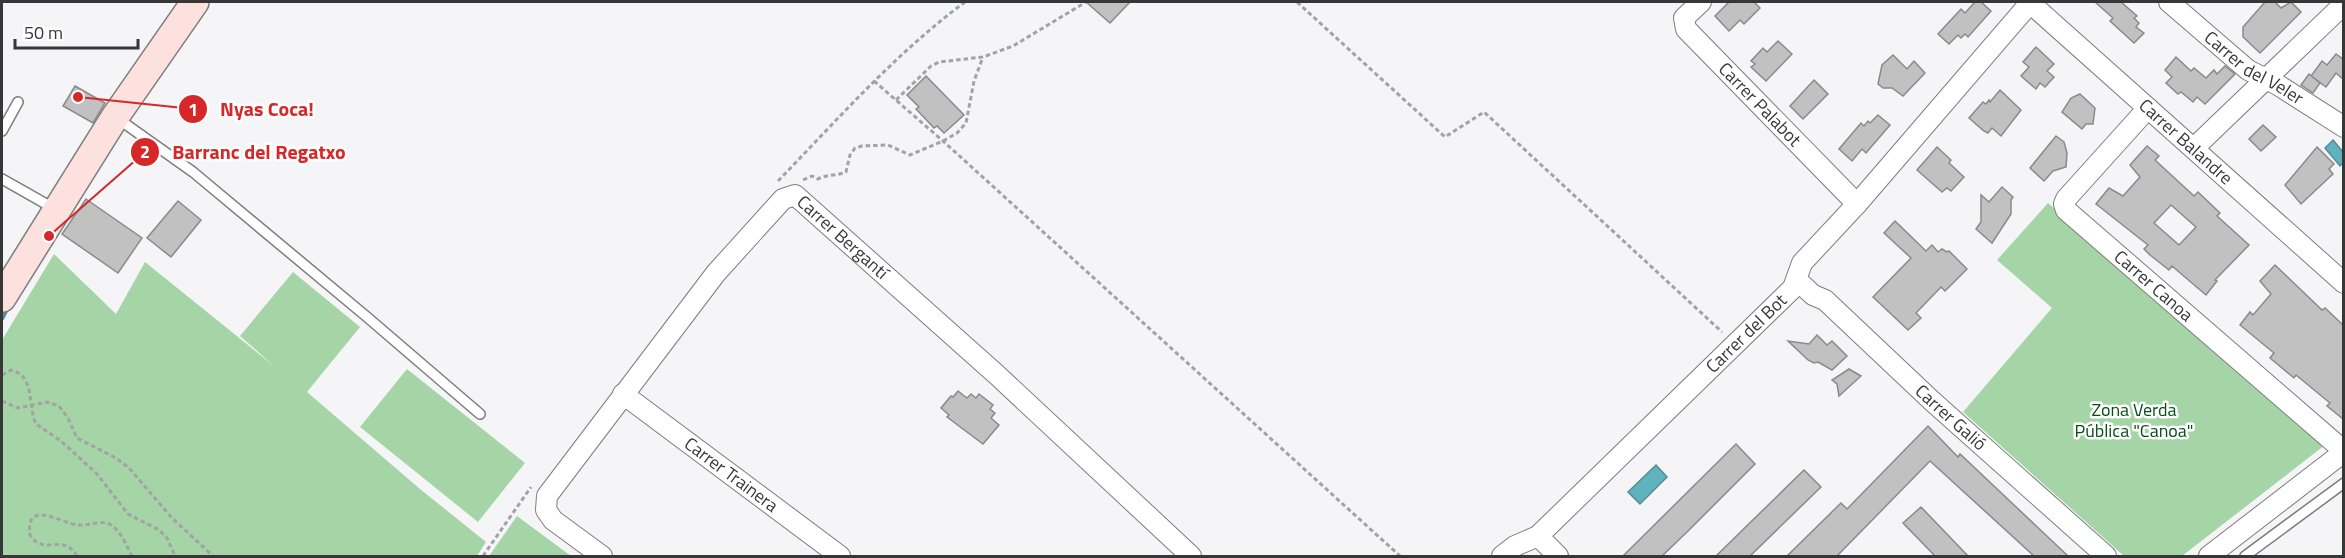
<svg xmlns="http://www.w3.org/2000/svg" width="2345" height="558" viewBox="0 0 2345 558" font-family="'Titillium Web',sans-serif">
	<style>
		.green { fill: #a5d4a7 }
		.water { fill: #61b2bf; stroke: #548d96; stroke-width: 1.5 }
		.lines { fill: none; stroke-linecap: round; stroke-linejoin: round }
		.stream { stroke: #548d96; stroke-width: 5 }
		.building { fill: #c1c1c2; stroke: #8a8a8b; stroke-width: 1.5; fill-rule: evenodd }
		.lane-casing { stroke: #7d7d7e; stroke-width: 12 }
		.street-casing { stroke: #7d7d7e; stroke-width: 22 }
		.secondary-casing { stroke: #7d7d7e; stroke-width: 30 }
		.path { stroke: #a2a3a4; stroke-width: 3; stroke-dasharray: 4.5 3; stroke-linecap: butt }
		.lane { stroke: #fff; stroke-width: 9 }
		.street { stroke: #fff; stroke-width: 20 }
		.secondary { stroke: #fde1de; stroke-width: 27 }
		.labels { text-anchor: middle; stroke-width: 5; stroke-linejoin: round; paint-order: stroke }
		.street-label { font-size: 18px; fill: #363737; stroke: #fff }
		.park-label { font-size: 18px; fill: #054f15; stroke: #fff }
		.leader { fill: none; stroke: #d62828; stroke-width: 2 }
		.callout-dot { fill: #d62828; stroke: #fff; stroke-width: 2 }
		.mark-label { font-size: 18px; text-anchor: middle; font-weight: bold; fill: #fff }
		.callout-label { font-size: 20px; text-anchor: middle; font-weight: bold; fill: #d62828; stroke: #fff; stroke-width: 5; stroke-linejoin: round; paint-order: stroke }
	</style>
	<rect width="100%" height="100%" fill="#f5f5f7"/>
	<g class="green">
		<polygon points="2048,203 2325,445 2182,556 2124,556 1963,412 2052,308 1997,260"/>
		<polygon points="54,254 116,314 145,262 274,366 240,336 293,272 360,327 307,392 420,489 486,542 477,556 2,556 2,340"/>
		<polygon points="407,369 525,463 478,522 360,427"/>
		<polygon points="517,516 571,556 489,556"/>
	</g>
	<g class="water">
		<polygon points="2333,140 2343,152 2343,163 2340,166 2325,148"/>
		<polygon points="1656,465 1667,477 1640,504 1628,492"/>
	</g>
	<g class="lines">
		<polyline class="stream" points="2,318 8,306"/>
	</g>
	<g class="building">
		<polygon points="1086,2 1130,2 1110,23"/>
		<polygon points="1729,2 1754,2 1760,8 1744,24 1740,20 1729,31 1715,16"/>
		<polygon points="1975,2 1981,2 1991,11 1968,37 1965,34 1961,38 1958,35 1949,44 1938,34 1961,9 1965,13"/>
		<polygon points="2095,2 2121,2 2137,16 2134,18 2139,23 2136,27 2144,33 2134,43 2110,21 2113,18"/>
		<polygon points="2265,2 2275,2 2281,8 2291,2 2301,12 2260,53 2243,37 2243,27"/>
		<polygon points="1778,41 1792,54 1766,81 1751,67 1755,64 1751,61 1763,48 1767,52"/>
		<polygon points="2036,47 2054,64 2047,71 2054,77 2045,87 2040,83 2036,89 2021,76 2029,67 2023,62"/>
		<polygon points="2336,54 2343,59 2343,79 2336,73 2326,87 2311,76 2322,61 2327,65"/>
		<polygon points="1893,55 1907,69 1914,61 1925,73 1903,96 1892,88 1883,88 1878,84 1882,65"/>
		<polygon points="2176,57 2191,71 2194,68 2206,78 2214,70 2217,74 2225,66 2235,74 2205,104 2197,97 2193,102 2181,92 2178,94 2166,83 2172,77 2165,70"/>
		<polygon points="2309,74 2320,83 2313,93 2301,85"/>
		<polygon points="926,76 964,115 944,133 937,126 934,128 916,109 919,107 907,95"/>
		<polygon points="1814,80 1828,94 1803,119 1790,106"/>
		<polygon points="75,86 105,103 93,123 63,106"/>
		<polygon points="2000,90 2021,110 2001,136 1992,128 1988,133 1984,131 1969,118 1983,102 1986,104 1989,100 1990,102"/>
		<polygon points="2080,94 2095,108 2093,124 2086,124 2082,129 2062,112 2071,98"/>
		<polygon points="1878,115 1890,125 1866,153 1862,149 1852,161 1839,149 1861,123 1864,126 1868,121 1870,123"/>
		<polygon points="2263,125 2276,137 2261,151 2249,139"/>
		<polygon points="2056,136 2064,142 2067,153 2066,167 2053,171 2044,181 2030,168"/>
		<path d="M 2147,146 L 2159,156 L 2155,160 L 2194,196 L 2198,192 L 2220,213 L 2217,216 L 2249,245 L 2215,280 L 2217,281 L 2206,295 L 2172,266 L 2169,270 L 2150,255 L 2144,249 L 2148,245 L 2096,204 L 2109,188 L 2123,196 L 2140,177 L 2130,165 ZM 2171,205 L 2196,227 L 2179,245 L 2154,223 Z"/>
		<polygon points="1937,147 1951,160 1949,163 1964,177 1951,191 1947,188 1942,192 1917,170"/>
		<polygon points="2317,147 2334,164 2329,169 2333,174 2301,204 2285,185"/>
		<polygon points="2002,187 2013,197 2011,200 2011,214 1992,243 1976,229 1981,222 1981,195 1989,202"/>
		<polygon points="86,199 142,238 118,273 62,234"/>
		<polygon points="178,201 201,220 171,257 147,238"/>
		<polygon points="1895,221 1926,251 1932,245 1938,252 1942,249 1947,252 1949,251 1967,269 1945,291 1941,287 1916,313 1921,318 1908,330 1873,297 1911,258 1884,233"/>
		<polygon points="2275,265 2322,310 2325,308 2343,325 2343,419 2327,406 2330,403 2296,375 2294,378 2270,358 2274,353 2240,325 2250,312 2253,315 2271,294 2260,281"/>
		<polygon points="1817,335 1827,345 1832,341 1847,356 1832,370 1818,362 1814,363 1808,360 1788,341 1809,344"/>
		<polygon points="1849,369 1861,376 1839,396 1837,384 1832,380"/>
		<polygon points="958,391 967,398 971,394 976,398 979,394 993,405 990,409 995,413 991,418 999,425 983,444 947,417 949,415 941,408 951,396 953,397"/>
		<polygon points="1928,426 1958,457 1960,454 2068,556 2034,556 1930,461 1837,556 1787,556 1841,503 1847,509"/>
		<polygon points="1736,444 1755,464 1686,533 1662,556 1623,556"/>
		<polygon points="1804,470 1821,487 1750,556 1716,556"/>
		<polygon points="1921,507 1968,556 1935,556 1903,523"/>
	</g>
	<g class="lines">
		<g class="lane-casing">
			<g id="lane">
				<polyline points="117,118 193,172 367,317 480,414"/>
				<polyline points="2,131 18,102"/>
				<polyline points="2,179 55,209"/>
				<polyline points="2245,556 2344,483"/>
			</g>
		</g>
		<g class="street-casing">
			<g id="street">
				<path id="s1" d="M 1701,2 L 1684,18 L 1686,29 L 1857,204"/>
				<path id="s2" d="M 2029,2 L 2344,283"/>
				<path id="s3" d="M 2169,2 L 2248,70 L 2278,85 L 2344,127"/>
				<path id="s4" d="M 2148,108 L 2066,199 L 2064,204 L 2066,210 L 2344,451"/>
				<polyline points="2194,148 2344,4"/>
				<path id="s5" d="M 1797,280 L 1813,295 L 1825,300 L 1932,401 L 2106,556"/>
				<path id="s6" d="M 623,394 L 840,556"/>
				<polyline points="1538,536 1558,556"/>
				<path id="s7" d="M 602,556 L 553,520 L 546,510 L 547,496 L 716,273 L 783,199 L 795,195 L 997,375 L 1191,556"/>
				<path id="s8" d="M 1502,556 L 1515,546 L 1538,536 L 1793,288 L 1802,263 L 1857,204 L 2030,3"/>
				<polyline points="2209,556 2344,452"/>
			</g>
		</g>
		<g class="secondary-casing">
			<polyline id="secondary" points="2,298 115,117 195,2"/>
		</g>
		<g class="path">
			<polyline points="1297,2 1445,137 1484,112 1722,332"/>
			<polyline points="874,81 943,141 1400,556"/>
			<polyline points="896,100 931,66 939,62 983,57 1013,46 1086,2"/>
			<path d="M 803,180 L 812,176 L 818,179 C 828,174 837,176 846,172 L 850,155 L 855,148 L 862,146 L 888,145 L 910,155 L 943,141 L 957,133 L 966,123 L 974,81 L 983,57"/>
			<path d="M 778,181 C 838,119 896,53 965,2"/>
			<path d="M 2,375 L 11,370 C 36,376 27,406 36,424 L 61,441 L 97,474 L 128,514 L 159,530 L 167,538 L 175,556"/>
			<polyline points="2,401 18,408 47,402 59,406 68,418 77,438 116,458 129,468 172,518 213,556"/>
			<path d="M 77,556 C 63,532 44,557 30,535 C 25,497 64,525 79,525 C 89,526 102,519 111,525 C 121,531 127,547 132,556"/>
			<polyline points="483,556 531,487"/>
		</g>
		<use href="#lane" class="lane"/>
		<use href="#street" class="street"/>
		<use href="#secondary" class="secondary"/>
	</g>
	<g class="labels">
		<g class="street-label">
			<text dy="6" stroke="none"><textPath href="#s3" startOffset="108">Carrer del Veler</textPath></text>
			<text dy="6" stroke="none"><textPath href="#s1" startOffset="140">Carrer Palabot</textPath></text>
			<text dy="6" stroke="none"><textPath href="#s2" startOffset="210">Carrer Balandre</textPath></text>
			<text dy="6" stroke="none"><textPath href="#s7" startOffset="543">Carrer Bergantí</textPath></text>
			<text dy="6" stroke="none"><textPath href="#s4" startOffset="250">Carrer Canoa</textPath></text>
			<text dy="6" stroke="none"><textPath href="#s8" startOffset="332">Carrer del Bot</textPath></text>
			<text dy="6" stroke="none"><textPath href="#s5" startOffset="207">Carrer Galió</textPath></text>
			<text dy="6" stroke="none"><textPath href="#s6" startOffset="135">Carrer Trainera</textPath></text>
		</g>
		<g class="park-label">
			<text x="2134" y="416">Zona Verda<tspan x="2134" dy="21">Pública "Canoa"</tspan></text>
		</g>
	</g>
	<path class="leader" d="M78 97L193 109M49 236L145 152"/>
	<g class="callout-dot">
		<circle cx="78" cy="97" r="6"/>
		<circle cx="49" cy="236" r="6"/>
		<circle cx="193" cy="109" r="15"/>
		<circle cx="145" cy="152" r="15"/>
	</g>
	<g class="mark-label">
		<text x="193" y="116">1</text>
		<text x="145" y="158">2</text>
	</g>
	<g class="callout-label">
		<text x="267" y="116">Nyas Coca!</text>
		<text x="259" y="159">Barranc del Regatxo</text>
	</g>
	<rect width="2345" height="558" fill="none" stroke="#363737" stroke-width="6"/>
	<path d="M15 39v9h123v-9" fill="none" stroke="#363737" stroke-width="3"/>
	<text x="24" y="39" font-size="18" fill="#363737" stroke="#ffffff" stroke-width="4.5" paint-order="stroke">50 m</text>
</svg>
